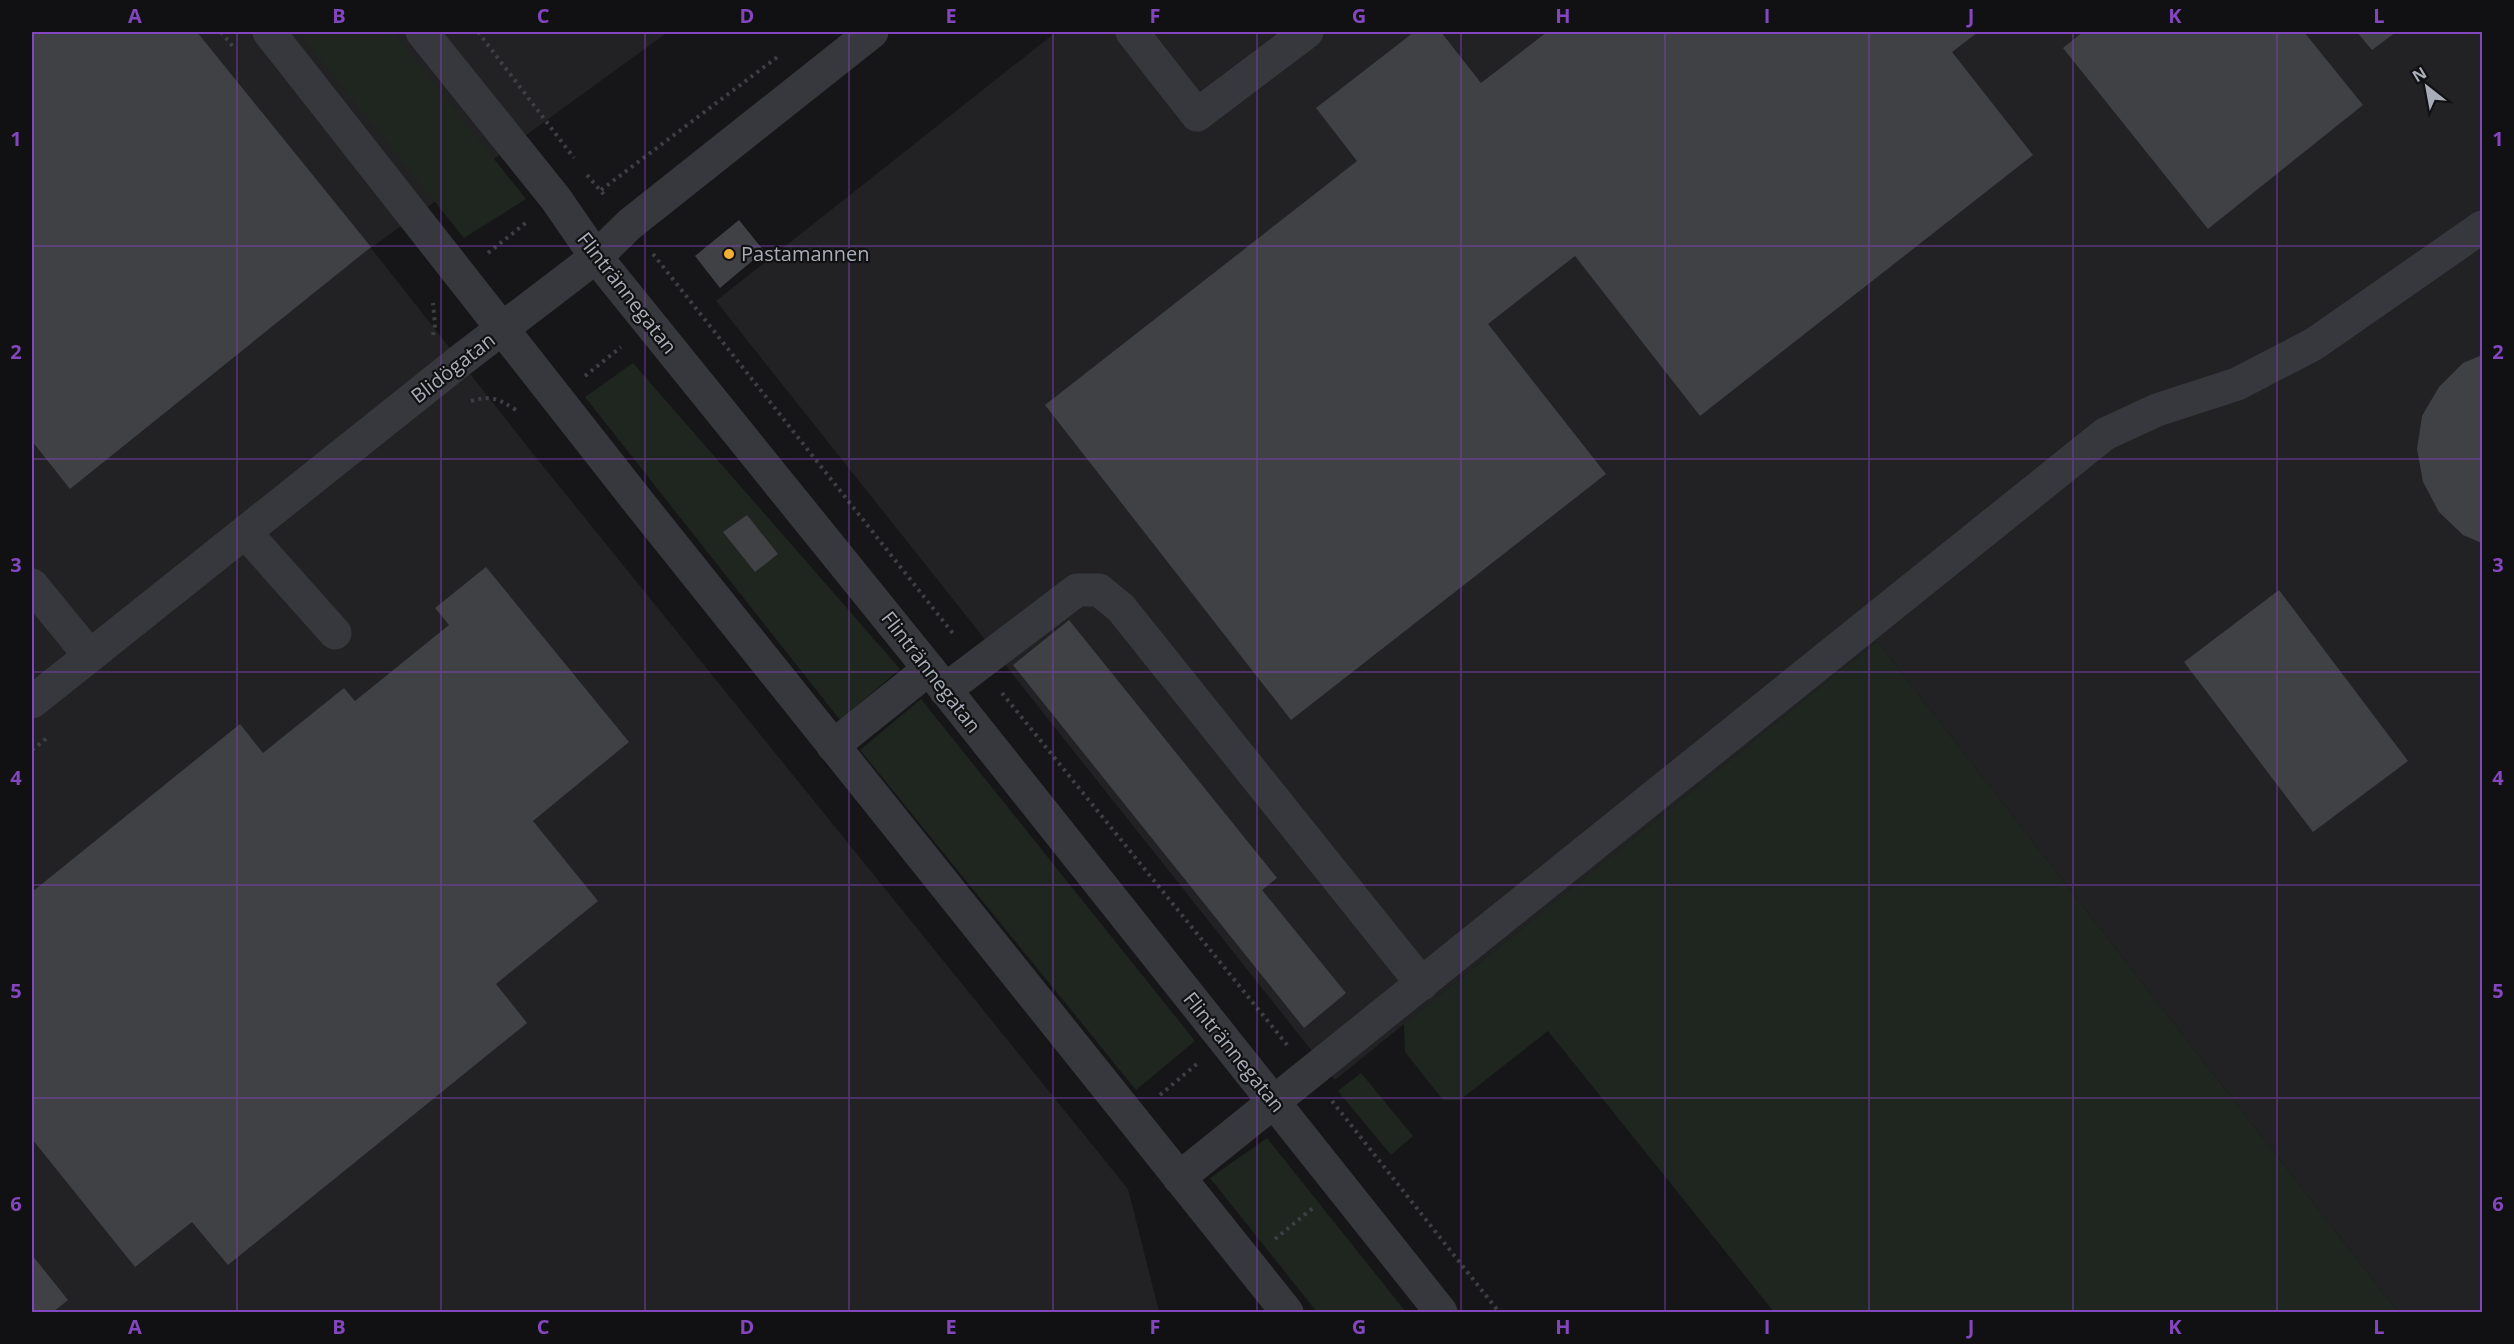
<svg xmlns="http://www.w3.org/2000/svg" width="2514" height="1344" viewBox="0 0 2514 1344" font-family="'Open Sans',sans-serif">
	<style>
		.built { fill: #222225 }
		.green { fill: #1e261f }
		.building { fill: #404145 }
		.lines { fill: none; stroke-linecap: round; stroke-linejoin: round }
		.path { stroke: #3d3f44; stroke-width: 4; stroke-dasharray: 3 4.5; stroke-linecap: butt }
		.minor { stroke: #37383d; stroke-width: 33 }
		.grid { fill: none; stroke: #8446be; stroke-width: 1.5; stroke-opacity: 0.55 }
		.poi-dot { fill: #f2b134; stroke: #111113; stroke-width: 2 }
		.labels { text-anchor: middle; stroke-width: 4.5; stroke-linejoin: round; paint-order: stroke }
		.poi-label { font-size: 20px; fill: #a8adb8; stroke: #111113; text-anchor: start }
		.street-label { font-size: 20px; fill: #a8adb8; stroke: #111113 }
		.neatline { fill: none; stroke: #8446be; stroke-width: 2 }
		.grid-label { font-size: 20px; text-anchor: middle; font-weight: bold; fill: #8446be }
	</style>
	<rect width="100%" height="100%" fill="#161618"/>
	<g class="built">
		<polygon points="32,32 668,32 371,248 534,455 1128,1189 1159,1312 32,1312"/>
		<polygon points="1056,32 2482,32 2482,1312 2398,1312 1877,641 1335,1080 716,301"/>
	</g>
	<g class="green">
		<polygon points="298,32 393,32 526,199 464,238"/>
		<polygon points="633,363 900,669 840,720 585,397"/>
		<polygon points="1877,641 2398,1312 1774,1312 1548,1031 1460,1100 1443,1100 1405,1052 1404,1024"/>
		<polygon points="921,699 1195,1041 1136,1090 860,750"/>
		<polygon points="1361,1073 1413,1136 1391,1155 1338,1091"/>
		<polygon points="1267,1138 1406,1312 1317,1312 1210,1178"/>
	</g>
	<g class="building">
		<polygon points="32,32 197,32 371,247 70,489 32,441"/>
		<polygon points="1414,32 1441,32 1481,83 1547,32 1978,32 1952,52 2033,155 1700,416 1575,256 1488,324 1606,474 1291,720 1045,405 1357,161 1316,108"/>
		<polygon points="2083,32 2304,32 2363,105 2208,229 2063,48"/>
		<polygon points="2357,32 2396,32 2372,50"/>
		<polygon points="739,220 764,251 720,288 695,256"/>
		<polygon points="2482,355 2482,543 2463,535 2439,512 2423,482 2417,449 2422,416 2439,387 2463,363"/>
		<polygon points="747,515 778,554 755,572 723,532"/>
		<polygon points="486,567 629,742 533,821 598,901 496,984 527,1023 228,1265 192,1222 135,1267 32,1139 32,892 240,724 263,753 344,688 355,701 449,625 435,608"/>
		<polygon points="2279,590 2408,761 2313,832 2184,662"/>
		<polygon points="1069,620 1277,878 1262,890 1346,993 1304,1028 1013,665"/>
		<polygon points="32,1255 68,1300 53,1312 32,1312"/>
	</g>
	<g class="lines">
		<g class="path">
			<polyline points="221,32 235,49"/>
			<polyline points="478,32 574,158"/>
			<polyline points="587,175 606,197"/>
			<polyline points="601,190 780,55"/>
			<polyline points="488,253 527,222"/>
			<polyline points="653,254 955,636"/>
			<polyline points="433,335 435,325 433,303"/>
			<polyline points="585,376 621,347"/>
			<path d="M 471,401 C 491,395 499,399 516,410"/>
			<polyline points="1002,693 1288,1046"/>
			<polyline points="32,750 47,738"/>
			<polyline points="1160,1095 1198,1063"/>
			<polyline points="1332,1101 1499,1312"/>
			<polyline points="1275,1239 1313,1208"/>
		</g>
		<g class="minor">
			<polyline points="269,32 640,504 1287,1312"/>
			<polyline points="422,32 556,199 596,257 929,669 1441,1312"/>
			<polyline points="1132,32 1197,115 1307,32"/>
			<polyline points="245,532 335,633"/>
			<polyline points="32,585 90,656"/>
			<polyline points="945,690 1077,590 1099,590 1121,608 1422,984"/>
			<polyline points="32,702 461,360 596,257 630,224 872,32"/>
			<polyline points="833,746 929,669"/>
			<polyline points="1179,1178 2105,434 2157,410 2237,384 2314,344 2482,227"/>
		</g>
	</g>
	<path class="grid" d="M 237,32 L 237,1312M 441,32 L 441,1312M 645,32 L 645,1312M 849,32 L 849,1312M 1053,32 L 1053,1312M 1257,32 L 1257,1312M 1461,32 L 1461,1312M 1665,32 L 1665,1312M 1869,32 L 1869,1312M 2073,32 L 2073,1312M 2277,32 L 2277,1312M 32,246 L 2482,246M 32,459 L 2482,459M 32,672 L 2482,672M 32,885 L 2482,885M 32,1098 L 2482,1098"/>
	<circle class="poi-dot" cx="729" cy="254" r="6"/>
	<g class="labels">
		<g class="poi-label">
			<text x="741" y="261">Pastamannen</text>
		</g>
		<g class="street-label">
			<text transform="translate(627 293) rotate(52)" y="7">Flintrännegatan</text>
			<text transform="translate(453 368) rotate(-38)" y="7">Blidögatan</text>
			<text transform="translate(931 672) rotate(52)" y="7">Flintrännegatan</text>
			<text transform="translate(1234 1052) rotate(51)" y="7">Flintrännegatan</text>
		</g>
	</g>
	<rect width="2514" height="1344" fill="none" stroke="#111113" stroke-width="66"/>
	<g transform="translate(2427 87) rotate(329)" stroke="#111113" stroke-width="4.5" paint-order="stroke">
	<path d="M0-4.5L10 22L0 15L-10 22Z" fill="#a8adb8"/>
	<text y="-9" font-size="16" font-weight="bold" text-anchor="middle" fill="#a8adb8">N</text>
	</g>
	<rect x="33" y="33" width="2448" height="1278" class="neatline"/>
	<g class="grid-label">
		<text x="135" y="23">A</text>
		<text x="339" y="23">B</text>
		<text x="543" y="23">C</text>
		<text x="747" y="23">D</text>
		<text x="951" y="23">E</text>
		<text x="1155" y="23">F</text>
		<text x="1359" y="23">G</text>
		<text x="1563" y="23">H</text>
		<text x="1767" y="23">I</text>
		<text x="1971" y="23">J</text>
		<text x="2175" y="23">K</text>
		<text x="2379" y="23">L</text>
		<text x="16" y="146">1</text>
		<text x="2498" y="146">1</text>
		<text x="16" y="359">2</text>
		<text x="2498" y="359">2</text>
		<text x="16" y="572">3</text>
		<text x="2498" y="572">3</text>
		<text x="16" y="785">4</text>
		<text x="2498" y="785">4</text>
		<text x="16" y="998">5</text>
		<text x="2498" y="998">5</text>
		<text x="16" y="1211">6</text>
		<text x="2498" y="1211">6</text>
		<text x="135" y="1334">A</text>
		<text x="339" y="1334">B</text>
		<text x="543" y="1334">C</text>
		<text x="747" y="1334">D</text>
		<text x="951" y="1334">E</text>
		<text x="1155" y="1334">F</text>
		<text x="1359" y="1334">G</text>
		<text x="1563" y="1334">H</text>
		<text x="1767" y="1334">I</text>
		<text x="1971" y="1334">J</text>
		<text x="2175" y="1334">K</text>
		<text x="2379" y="1334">L</text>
	</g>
</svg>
